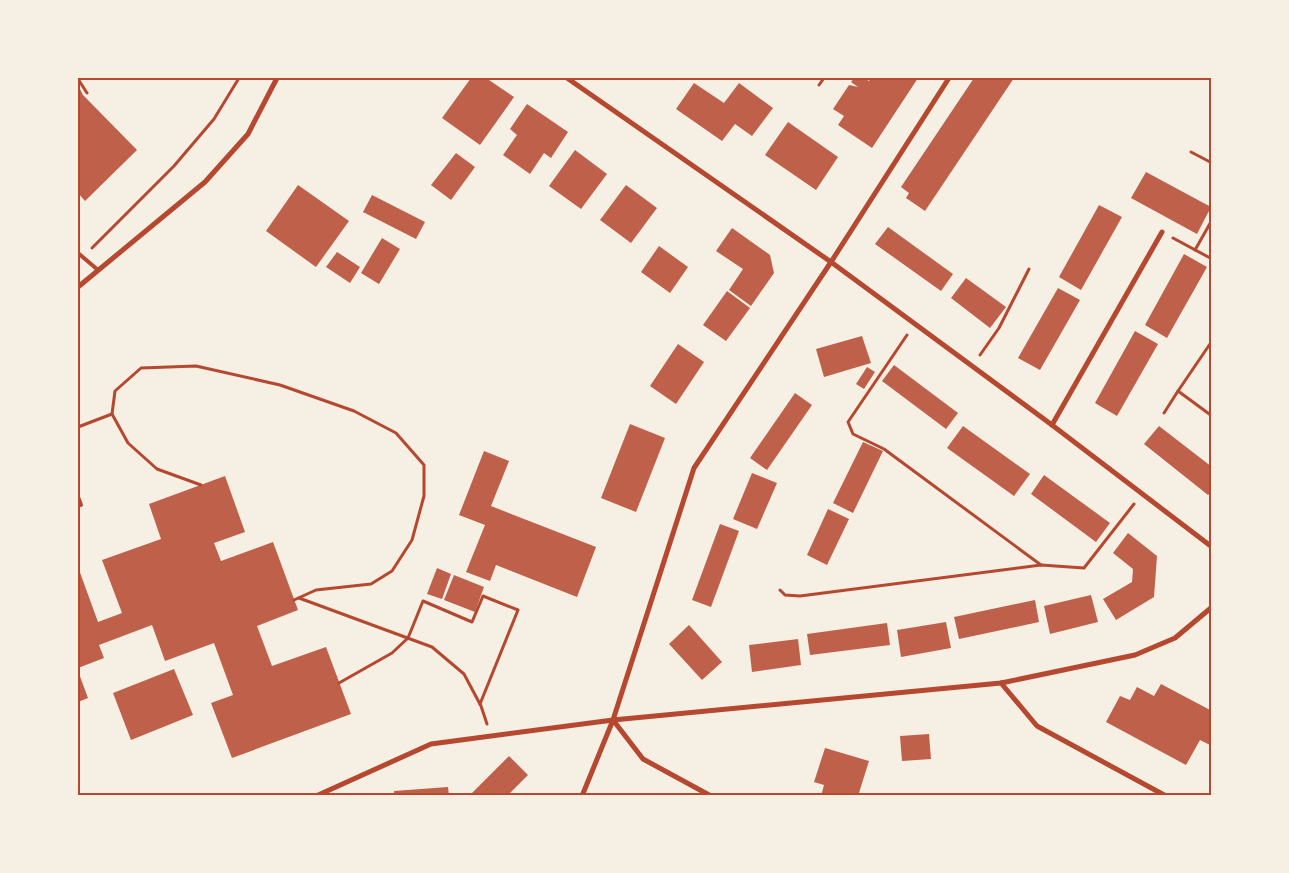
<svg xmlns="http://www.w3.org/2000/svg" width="1289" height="873" viewBox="0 0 1289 873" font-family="Rubik,sans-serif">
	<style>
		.building { fill: #bf614a }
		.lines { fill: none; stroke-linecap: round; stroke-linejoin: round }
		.path { stroke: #b5482f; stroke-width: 3 }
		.service { stroke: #b5482f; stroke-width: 4 }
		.minor { stroke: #b5482f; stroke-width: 5 }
		.neatline { fill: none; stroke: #b5482f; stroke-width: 2 }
	</style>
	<rect width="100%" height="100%" fill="#f6efe4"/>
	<g class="building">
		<polygon points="471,78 486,78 514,97 480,145 442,118"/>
		<polygon points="854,78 864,78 869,81 871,78 918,78 872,148 838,125 844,116 833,109 849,85 858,87 851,82"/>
		<polygon points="974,78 1014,78 925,211 906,198 909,193 901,187"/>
		<polygon points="694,83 724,103 739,83 773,108 752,136 735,124 722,141 676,109"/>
		<polygon points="78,85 83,95 137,150 85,201 78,193"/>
		<polygon points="527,104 568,132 551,158 544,153 530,174 503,155 517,135 510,129"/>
		<polygon points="788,122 838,157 816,190 765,155"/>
		<polygon points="575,150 607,174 581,209 549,186"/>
		<polygon points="456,153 475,167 451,200 431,185"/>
		<polygon points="1146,172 1211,207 1197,234 1131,198"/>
		<polygon points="298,185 349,221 316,267 266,231"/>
		<polygon points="626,185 657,208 631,243 600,220"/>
		<polygon points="372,195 425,222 416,239 363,212"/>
		<polygon points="1099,205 1122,217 1081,290 1059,277"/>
		<polygon points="888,227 953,274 941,291 875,244"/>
		<polygon points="732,228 770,255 774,273 751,306 729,290 743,269 716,251"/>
		<polygon points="382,238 400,249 379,284 361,273"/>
		<polygon points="659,246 688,267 670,293 641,272"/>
		<polygon points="337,252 360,267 350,283 326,267"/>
		<polygon points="1184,254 1207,267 1167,338 1145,325"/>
		<polygon points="966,278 1006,307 990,328 951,298"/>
		<polygon points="1058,288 1080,300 1040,370 1018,358"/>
		<polygon points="727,291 750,308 726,341 703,325"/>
		<polygon points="1135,331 1158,344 1117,416 1095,403"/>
		<polygon points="862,336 871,363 824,377 816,349"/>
		<polygon points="678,344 704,362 676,404 650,386"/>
		<polygon points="894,365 958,413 946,429 882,381"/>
		<polygon points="867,367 875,372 864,389 856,384"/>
		<polygon points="795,393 812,405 767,470 750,458"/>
		<polygon points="630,424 665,438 636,512 601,498"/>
		<polygon points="963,426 1030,474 1014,496 947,448"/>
		<polygon points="1159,426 1212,467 1212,491 1208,495 1144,444"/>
		<polygon points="863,442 883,451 853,513 833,503"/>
		<polygon points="484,451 509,461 491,506 596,547 577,597 496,565 490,581 466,572 485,525 459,515"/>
		<polygon points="752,473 777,483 757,529 733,519"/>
		<polygon points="1044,475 1110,523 1096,542 1031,494"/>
		<polygon points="225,476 245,532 214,543 221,561 273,542 298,610 257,626 272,666 326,647 351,714 232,758 211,703 233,695 214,643 165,661 152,625 99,645 104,658 78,668 78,567 98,622 122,613 102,560 161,539 149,504"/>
		<polygon points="828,509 849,519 827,565 807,555"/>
		<polygon points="720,524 739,531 711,607 692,600"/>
		<polygon points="1128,533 1157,556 1154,597 1116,620 1103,599 1132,582 1133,569 1113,553"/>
		<polygon points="437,568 451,574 442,599 427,594"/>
		<polygon points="454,575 484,587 475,612 444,600"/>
		<polygon points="1091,595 1098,622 1050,634 1044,606"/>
		<polygon points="1035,600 1039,622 959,639 954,617"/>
		<polygon points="946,622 951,648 901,657 897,630"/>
		<polygon points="887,623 890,645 810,655 807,634"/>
		<polygon points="689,625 722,662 702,680 669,644"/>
		<polygon points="798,639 801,665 752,672 749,645"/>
		<polygon points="174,669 193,715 131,740 113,693"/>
		<polygon points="78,671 88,698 78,702"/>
		<polygon points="1161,684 1212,711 1212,746 1200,740 1186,765 1106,722 1120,696 1130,700 1137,687 1154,696"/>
		<polygon points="929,734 931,759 902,761 900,736"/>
		<polygon points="825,748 869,761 858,796 821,796 824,785 814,782"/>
		<polygon points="509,756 528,775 507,796 474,796 472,793"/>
		<polygon points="448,787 449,796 394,796 394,791"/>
	</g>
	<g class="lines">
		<g class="path">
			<polyline points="78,79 87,93"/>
			<polyline points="819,85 824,78"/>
			<polyline points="1191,152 1212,163"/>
			<polyline points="1173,238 1212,259"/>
			<polyline points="92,248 174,166 214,119 239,78"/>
			<polyline points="1195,250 1212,220"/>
			<polyline points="907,335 848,422 853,434 884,449 1041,565"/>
			<polyline points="1212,341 1178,391 1212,416"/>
			<polyline points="980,355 999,328 1029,269"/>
			<polyline points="1164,413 1178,391"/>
			<polyline points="78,427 112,414"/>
			<polyline points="201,485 157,469 128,443 112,414 115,391 141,368 196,366 280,385 354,411 396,433 424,465 424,496 412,540 392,571 371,584 316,590 294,600"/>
			<polyline points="780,590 785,595 800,596 1041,565 1084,568 1134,504"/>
			<polyline points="299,598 432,647 464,674 481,706 487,724"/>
			<polyline points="339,683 392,653 408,638 423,601 472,622 483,596 518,610 480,704"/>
		</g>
		<g class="service">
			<polyline points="78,253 98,270"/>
			<polyline points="78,497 81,505"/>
		</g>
		<g class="minor">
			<polyline points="567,78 831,262 1052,425 1212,547"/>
			<polyline points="78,287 205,182 248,134 277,78"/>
			<polyline points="1052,425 1162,232"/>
			<polyline points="1001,683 1037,726 1166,796"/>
			<polyline points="613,720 643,759 711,796"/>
			<polyline points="316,796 431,744 613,720 1001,683 1135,655 1175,638 1212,607"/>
			<polyline points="582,796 613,720 694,468 831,262 949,78"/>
		</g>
	</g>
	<rect width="1289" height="873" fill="none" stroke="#f6efe4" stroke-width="158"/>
	<rect x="79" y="79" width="1131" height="715" class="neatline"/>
</svg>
